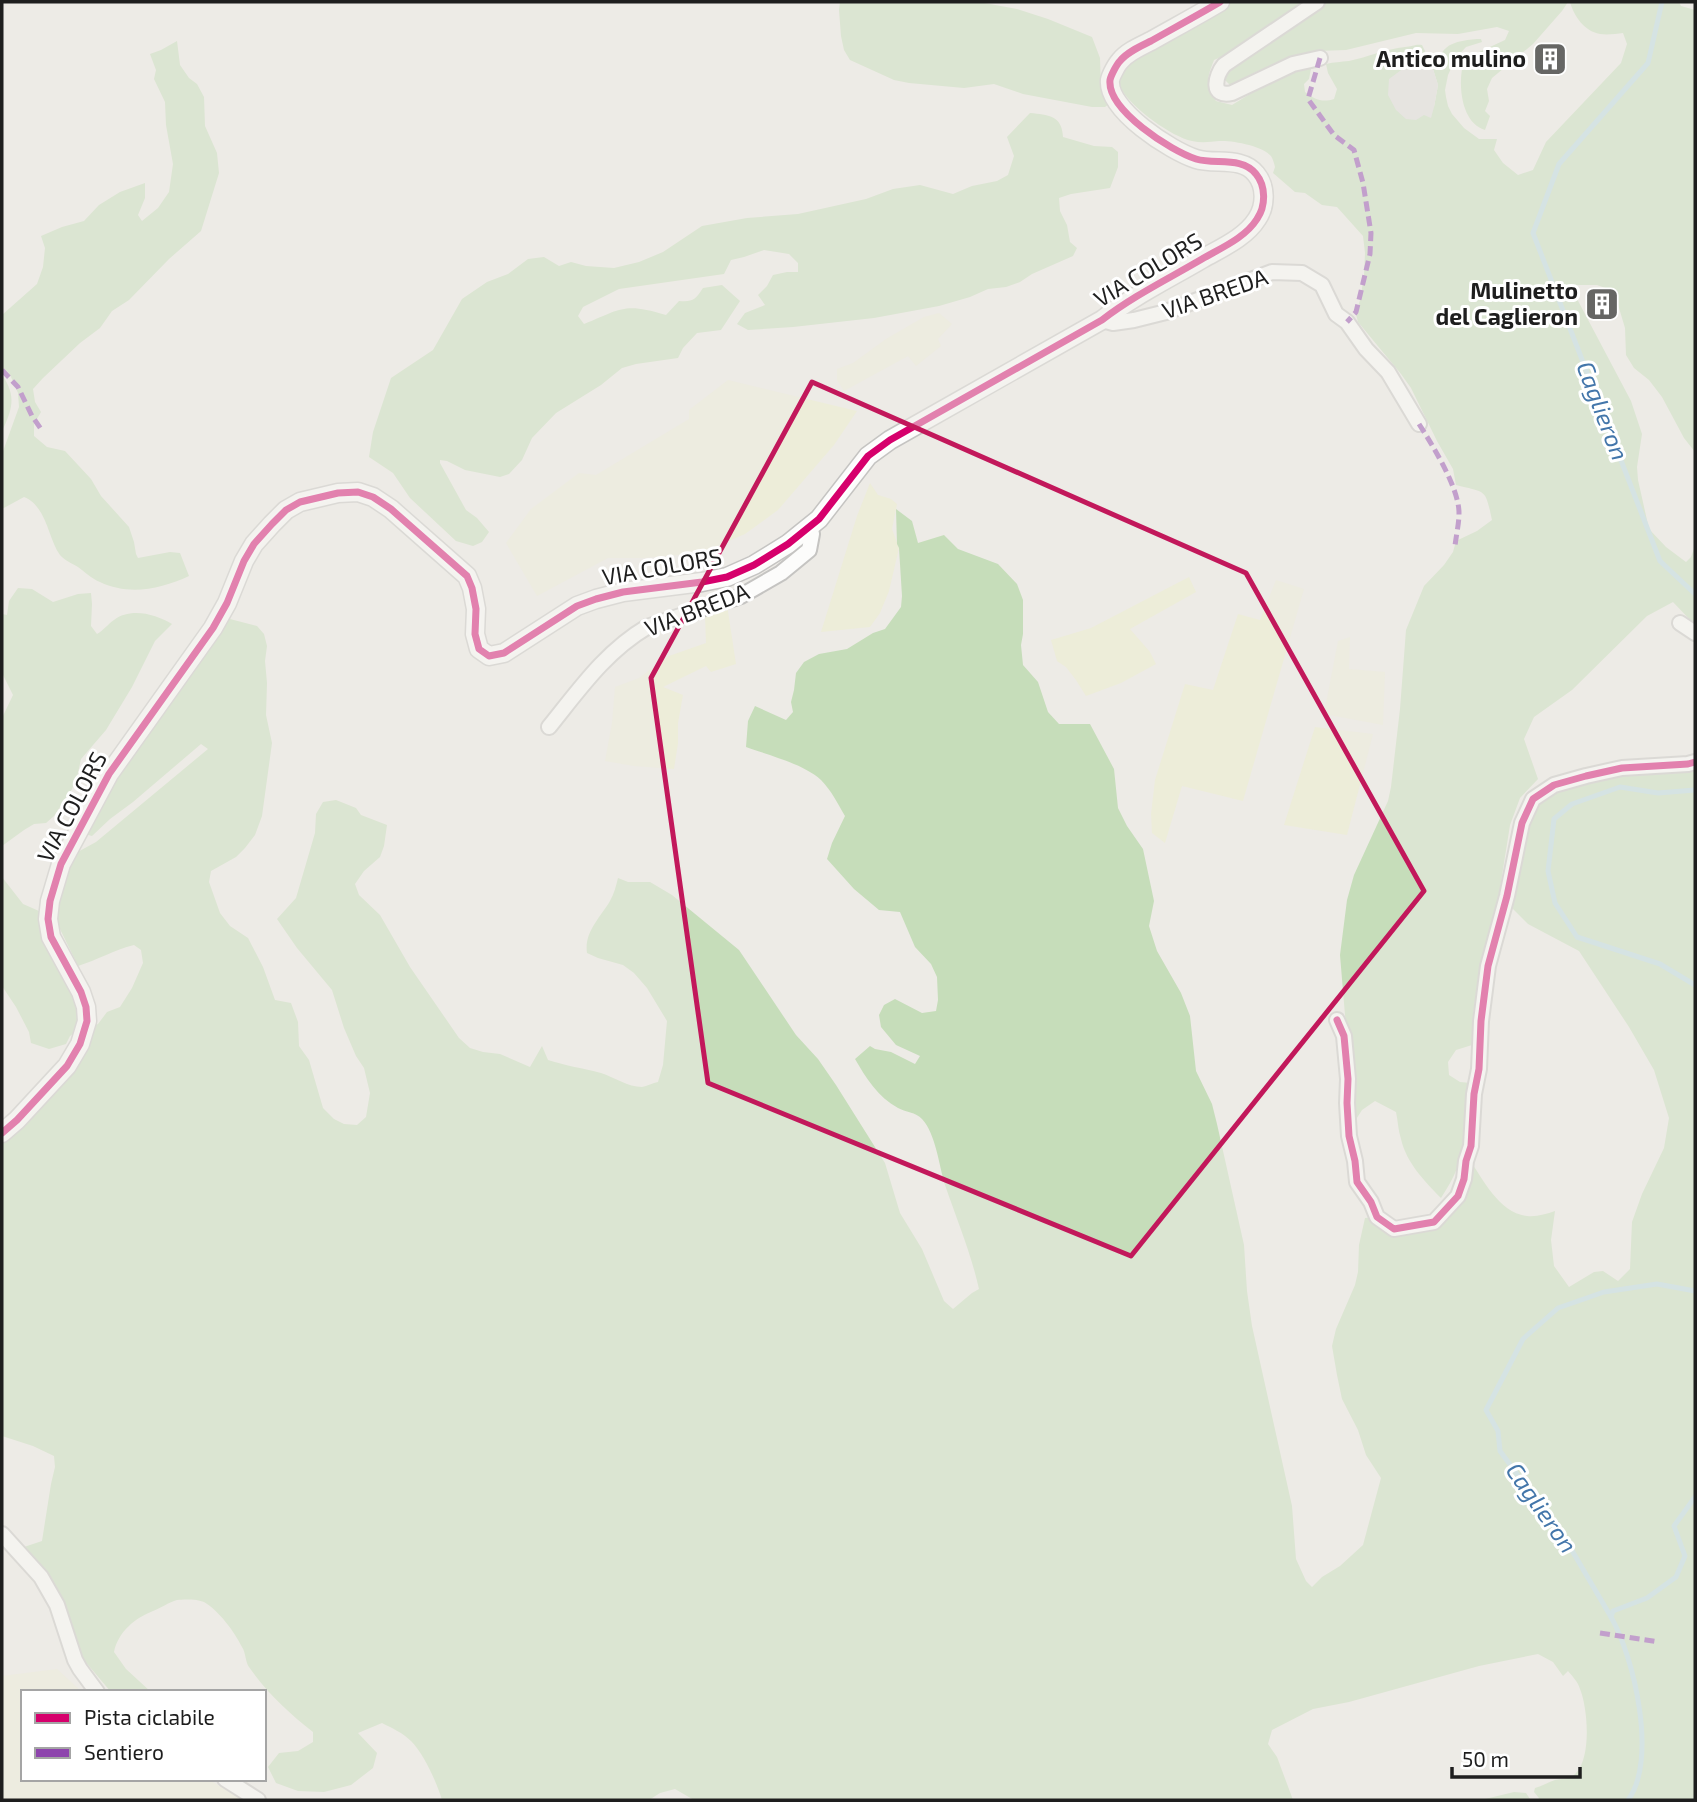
<svg xmlns="http://www.w3.org/2000/svg" width="1697" height="1802" viewBox="0 0 1697 1802" font-family="'Exo 2',sans-serif">
	<style>
		.farmland { fill: #ededd9 }
		.forest { fill: #c6ddba }
		.parking { fill: #dddcda }
		.lines { fill: none; stroke-linecap: round; stroke-linejoin: round }
		.stream { stroke: #b8d9e1; stroke-width: 5 }
		.minor-casing { stroke: #c5c4c2; stroke-width: 18 }
		.tertiary-casing { stroke: #c5c4c2; stroke-width: 21 }
		.minor { stroke: #fcfcfb; stroke-width: 14 }
		.tertiary { stroke: #fcfcfb; stroke-width: 18 }
		.quiet { stroke: #8e44ad; stroke-width: 5; stroke-dasharray: 10 5; stroke-linecap: butt }
		.cycleway-casing { stroke: #fff; stroke-width: 11 }
		.cycleway { stroke: #d6006c; stroke-width: 7 }
		.marked { fill: none; stroke: #c2185b; stroke-width: 5; stroke-linejoin: round }
		.labels { text-anchor: middle; stroke-width: 6; stroke-linejoin: round; paint-order: stroke }
		.poi-label { font-size: 23px; font-weight: bold; fill: #1e1e1e; stroke: #fff; text-anchor: end }
		.street-label { font-size: 23px; fill: #1e1e1e; stroke: #fff }
		.water-label { font-size: 24px; font-style: italic; fill: #4376aa; stroke: #fff }
	</style>
	<rect width="100%" height="100%" fill="#edebe6"/>
	<g class="farmland">
		<polygon points="939,313 952,324 938,339 941,346 916,366 908,356 844,391 837,380 837,369 853,363 886,339 924,317"/>
		<polygon points="728,380 857,411 834,445 778,510 745,534 710,549 689,554 643,558 608,558 537,596 506,543 531,509 579,473 596,475 689,419 689,410"/>
		<polygon points="870,483 878,495 891,499 897,504 892,529 899,548 889,591 880,613 870,627 821,632 857,516"/>
		<polygon points="1189,577 1196,592 1130,629 1150,652 1156,664 1121,683 1086,696 1076,680 1066,667 1057,661 1051,640 1091,628"/>
		<polygon points="1276,580 1304,589 1243,801 1182,786 1165,843 1152,833 1151,814 1155,780 1185,684 1213,690 1238,614 1260,620"/>
		<polygon points="727,605 736,664 711,672 706,666 663,687 683,695 678,723 678,743 674,769 634,766 605,761 612,723 615,687 639,678 669,656 706,643 705,615"/>
		<polygon points="1350,637 1349,669 1385,672 1383,725 1324,714 1338,641"/>
		<polygon points="1315,727 1373,734 1347,835 1284,825"/>
		<polygon points="57,1669 82,1692 23,1692 23,1779 208,1779 242,1800 2,1800 2,1676"/>
	</g>
	<g class="forest">
		<polygon points="840,2 979,2 1017,9 1048,19 1092,37 1100,58 1101,88 1108,99 1109,104 1105,107 1092,107 1023,94 994,84 964,88 909,83 894,80 850,60 844,50 841,36 839,10"/>
		<path d="M 1232,2 L 1311,2 L 1244,47 L 1214,60 C 1207,78 1205,84 1216,101 L 1232,105 L 1273,80 L 1307,64 L 1311,69 L 1309,79 L 1304,84 L 1305,92 C 1314,99 1322,103 1334,99 L 1337,89 L 1328,73 L 1326,64 C 1334,62 1341,62 1349,61 C 1368,57 1386,49 1405,47 C 1412,47 1415,44 1422,45 L 1425,51 L 1422,60 L 1411,62 L 1434,107 L 1438,85 L 1433,69 C 1437,63 1440,53 1446,48 C 1453,41 1471,39 1481,39 L 1482,42 L 1466,47 L 1456,58 L 1448,75 L 1445,90 L 1446,97 L 1448,106 L 1452,114 L 1464,128 L 1479,139 L 1497,139 L 1494,150 L 1503,163 L 1518,175 L 1533,170 L 1546,142 L 1621,63 L 1627,44 L 1623,33 C 1616,34 1607,35 1600,34 C 1584,31 1574,16 1570,2 L 1679,2 L 1681,6 L 1695,10 L 1695,452 L 1684,438 L 1662,397 L 1649,380 L 1634,368 L 1626,355 L 1625,328 L 1616,298 L 1608,289 L 1597,285 L 1577,285 L 1576,297 L 1631,401 L 1642,434 L 1637,467 L 1638,480 L 1649,529 L 1666,547 L 1686,562 L 1691,557 L 1695,546 L 1695,625 L 1673,602 L 1647,616 L 1572,690 L 1534,717 L 1524,739 L 1538,779 L 1520,798 L 1510,825 L 1495,920 L 1478,979 L 1473,1015 L 1472,1045 L 1456,1050 L 1448,1062 L 1449,1075 L 1460,1082 L 1471,1083 C 1468,1128 1468,1158 1441,1198 C 1425,1182 1406,1162 1401,1139 C 1398,1130 1398,1121 1396,1112 L 1375,1101 L 1362,1110 L 1348,1132 L 1346,1027 L 1340,955 L 1347,900 L 1354,875 L 1388,801 L 1391,787 L 1400,709 L 1406,630 L 1424,586 L 1444,565 L 1453,552 L 1456,541 L 1477,531 L 1492,520 C 1485,488 1487,493 1456,485 L 1453,469 L 1437,441 L 1411,388 L 1401,374 L 1358,322 L 1356,314 L 1360,300 L 1364,276 L 1365,253 L 1363,236 L 1337,207 L 1322,205 L 1305,193 L 1295,192 L 1273,173 L 1275,167 C 1274,163 1273,159 1271,156 C 1263,146 1232,140 1219,141 C 1210,142 1201,143 1192,141 C 1172,137 1132,108 1122,90 C 1118,83 1119,77 1121,69 L 1152,47 Z"/>
		<path d="M 1326,2 L 1568,2 L 1562,11 L 1533,44 L 1492,78 L 1487,89 L 1489,101 L 1485,111 L 1490,116 L 1485,130 C 1461,123 1457,83 1464,61 L 1477,53 L 1505,40 L 1509,31 L 1497,27 L 1458,34 L 1416,33 L 1346,50 L 1317,51 L 1287,59 L 1258,71 L 1230,85 L 1223,78 C 1229,63 1252,54 1266,45 C 1286,31 1306,17 1326,2 Z"/>
		<path d="M 177,41 L 180,65 L 189,78 L 197,84 L 204,97 L 205,126 L 217,153 L 219,173 L 201,231 L 169,259 L 129,300 L 112,311 L 100,328 L 80,343 L 43,378 L 33,389 L 35,402 L 41,412 L 34,424 L 34,436 L 47,447 L 65,451 L 91,479 L 101,496 L 129,527 L 134,542 L 136,554 L 138,558 L 170,552 L 180,553 L 189,576 C 161,589 129,596 100,582 C 92,579 85,572 78,567 C 73,564 64,560 60,555 C 48,539 47,506 24,497 L 2,509 L 2,454 L 19,407 L 18,393 L 11,377 L 8,372 L 2,367 L 2,315 L 37,284 L 43,267 L 45,248 L 41,236 L 62,227 L 84,221 L 99,205 L 120,192 L 145,183 L 145,198 L 138,215 L 142,221 L 158,208 L 169,192 L 173,164 L 166,125 L 165,102 L 154,79 L 156,70 L 150,54 L 161,50 Z"/>
		<path d="M 1030,113 C 1048,115 1062,115 1063,137 L 1094,146 L 1112,147 L 1118,152 L 1118,167 L 1110,188 L 1071,194 L 1059,198 L 1060,211 L 1067,225 L 1070,242 L 1077,248 L 1073,256 L 1032,274 L 1020,282 L 1006,287 L 988,289 L 970,297 L 939,306 L 874,318 L 793,327 L 748,330 L 737,324 L 745,313 L 765,305 L 758,295 L 767,286 L 773,275 L 787,272 L 798,272 L 798,263 L 789,254 L 764,250 L 744,257 L 731,260 L 724,274 L 619,289 L 583,307 L 578,316 L 584,324 C 621,309 624,302 666,315 L 679,301 C 693,302 695,300 703,288 L 722,285 L 740,301 L 721,330 L 697,333 L 683,348 L 678,358 L 636,364 L 622,368 L 601,385 L 556,413 L 532,438 L 522,460 L 509,474 L 500,477 L 465,470 L 447,461 L 440,460 L 440,463 L 466,510 L 477,518 L 489,532 L 482,542 L 473,546 L 456,541 L 410,498 L 393,473 L 369,457 L 373,432 L 391,378 L 433,350 L 462,299 L 487,282 L 508,274 L 528,259 L 544,257 L 559,266 L 571,262 L 586,266 L 614,268 L 639,262 L 663,252 L 702,226 L 747,218 L 798,214 L 866,199 L 893,189 L 920,185 L 953,194 L 972,186 L 997,181 L 1008,175 L 1014,156 L 1007,137 Z"/>
		<path d="M 2,375 C 17,396 12,410 2,431 Z"/>
		<path d="M 896,509 L 912,521 L 918,543 L 944,535 L 958,549 L 998,564 L 1017,584 L 1023,600 L 1023,634 L 1021,645 L 1023,665 L 1038,682 L 1048,712 L 1059,724 L 1090,724 L 1114,769 L 1118,808 L 1127,826 L 1143,849 L 1154,901 L 1149,926 L 1157,951 L 1181,993 L 1190,1016 L 1196,1071 L 1212,1104 L 1217,1124 L 1244,1245 L 1247,1291 L 1252,1326 L 1292,1506 L 1296,1559 L 1306,1581 L 1312,1587 L 1322,1577 L 1340,1566 L 1363,1545 L 1381,1478 L 1366,1455 L 1358,1430 L 1342,1399 L 1337,1375 L 1332,1346 L 1336,1329 L 1355,1285 L 1358,1272 L 1359,1245 L 1365,1218 L 1377,1217 L 1393,1222 L 1429,1218 L 1447,1202 L 1469,1159 C 1483,1179 1499,1213 1527,1216 C 1537,1217 1546,1214 1555,1211 L 1551,1240 L 1554,1266 L 1569,1287 L 1594,1272 L 1603,1271 L 1618,1281 L 1630,1269 L 1632,1222 L 1642,1194 L 1664,1148 L 1669,1118 L 1654,1070 L 1629,1027 L 1579,951 L 1528,924 L 1509,905 L 1534,791 L 1542,784 L 1582,769 L 1604,765 L 1695,758 L 1695,1800 L 1538,1800 L 1539,1798 L 1534,1792 L 1535,1788 C 1542,1786 1549,1782 1555,1780 C 1560,1779 1567,1779 1571,1777 C 1593,1765 1588,1708 1580,1689 C 1578,1682 1573,1677 1568,1671 L 1563,1676 L 1553,1662 L 1538,1654 L 1479,1666 L 1349,1702 L 1313,1709 L 1272,1730 L 1268,1744 L 1277,1757 L 1293,1800 L 694,1800 L 675,1789 L 660,1793 L 649,1800 L 442,1800 C 437,1783 424,1754 411,1741 C 403,1733 392,1728 382,1723 L 358,1733 L 377,1753 L 373,1768 L 351,1785 L 324,1792 L 298,1791 L 276,1783 L 268,1767 L 279,1753 L 298,1751 L 313,1742 L 313,1732 C 289,1713 267,1693 249,1667 C 245,1661 246,1653 242,1647 C 234,1631 219,1611 204,1602 C 198,1599 184,1599 177,1600 C 169,1602 161,1608 153,1611 C 135,1618 118,1632 114,1652 L 126,1669 L 151,1692 L 111,1692 L 83,1659 L 76,1647 L 63,1606 L 56,1587 L 44,1577 L 21,1548 L 42,1541 L 51,1484 L 55,1467 L 54,1456 L 33,1446 L 2,1436 L 2,1138 L 91,1027 L 98,1024 L 107,1012 L 120,1007 L 132,988 L 143,963 L 141,950 L 134,945 C 114,950 97,960 78,966 L 59,927 L 55,913 L 55,897 L 74,854 L 96,842 L 208,749 L 201,744 L 133,802 L 110,819 L 92,836 L 85,834 L 118,771 L 226,618 L 257,626 L 264,634 L 267,646 L 265,661 L 267,683 L 266,715 L 272,743 L 262,816 L 255,835 L 245,848 L 236,857 L 211,871 L 209,882 L 220,913 L 230,926 L 248,938 L 263,967 L 275,1000 L 291,1003 L 298,1022 L 299,1046 L 309,1060 L 323,1108 L 334,1119 L 344,1124 L 357,1125 L 366,1117 L 370,1093 L 364,1068 L 356,1056 L 344,1028 L 332,990 L 297,948 L 277,919 L 296,898 L 315,833 L 316,814 L 323,802 L 336,800 L 356,808 L 361,815 L 387,825 L 384,846 L 380,857 L 364,871 L 355,884 L 359,895 L 380,915 L 410,967 L 459,1038 L 470,1048 L 483,1052 L 500,1054 L 530,1067 L 542,1046 L 548,1060 C 566,1066 583,1068 601,1073 C 614,1077 628,1087 642,1087 C 647,1086 653,1083 658,1082 L 663,1065 L 667,1021 L 647,988 L 634,973 L 623,965 L 598,958 L 587,953 C 584,932 600,918 610,901 C 614,894 616,886 618,878 L 628,882 L 650,882 L 672,895 L 739,950 L 796,1035 L 818,1059 L 836,1085 L 885,1163 L 900,1213 L 922,1249 L 944,1301 L 953,1309 L 972,1293 L 979,1289 C 971,1253 957,1220 945,1185 C 939,1166 936,1134 922,1119 C 916,1112 905,1112 898,1108 C 878,1097 866,1078 855,1059 L 870,1046 L 875,1049 L 891,1052 L 915,1064 L 920,1056 L 896,1045 L 881,1027 L 879,1015 L 884,1005 L 895,999 L 922,1013 L 936,1011 L 938,1000 L 937,977 L 931,964 L 915,947 L 900,912 L 879,910 L 854,889 L 827,859 L 832,843 L 845,816 C 838,804 831,790 821,780 C 804,764 768,755 746,747 L 748,721 L 755,706 L 786,720 L 793,712 L 791,702 L 794,690 L 796,673 L 804,662 L 819,654 L 847,649 L 873,633 L 885,629 L 901,607 L 902,596 L 899,548 L 897,544 Z"/>
		<path d="M 18,588 L 32,589 L 53,602 L 78,594 L 91,593 L 92,604 L 91,626 L 97,634 C 104,630 108,624 114,620 C 130,607 156,614 172,624 L 155,641 L 132,687 L 106,730 L 81,759 L 78,773 L 72,789 L 54,816 L 46,823 L 34,824 L 24,830 L 2,846 L 2,718 L 13,695 L 2,673 L 2,614 L 7,615 L 9,601 Z"/>
		<path d="M 2,877 L 23,904 L 39,911 C 54,948 84,989 78,1030 L 70,1036 L 66,1044 L 49,1049 L 31,1043 L 29,1032 L 16,1007 L 2,986 Z"/>
		<polygon points="1514,1792 1526,1793 1530,1799 1481,1800"/>
	</g>
	<polygon class="parking" points="1422,60 1433,69 1438,85 1434,107 1431,118 1424,115 1416,120 1406,119 1396,110 1388,95 1389,79 1412,62"/>
	<g class="lines">
		<g class="stream">
			<polyline points="1662,2 1648,63 1559,164 1533,233 1660,561 1695,594"/>
			<polyline points="1695,790 1658,793 1620,787 1572,804 1554,819 1548,871 1555,903 1577,937 1660,964 1695,985"/>
			<polyline points="1611,1617 1567,1542 1500,1451 1498,1431 1486,1410 1523,1339 1558,1308 1604,1292 1657,1284 1695,1291"/>
			<path d="M 1628,1800 C 1658,1760 1634,1657 1611,1617 L 1613,1611 L 1647,1598 L 1676,1577 L 1685,1556 L 1674,1526 L 1695,1497"/>
		</g>
		<g class="minor-casing">
			<g id="minor">
				<path d="M 1317,2 L 1224,65 C 1215,76 1210,98 1232,93 L 1293,64 L 1320,58"/>
				<polyline points="1102,320 1113,323 1134,320 1166,312 1272,272 1302,273 1322,285 1336,314 1347,322 1366,349 1388,372 1419,424"/>
				<polyline points="1680,623 1695,633"/>
				<path d="M 549,727 C 579,690 605,652 647,627 L 741,596 L 781,573 L 809,550 L 812,534 L 810,528"/>
				<polyline points="1337,1020 1344,1036 1348,1079 1347,1103 1349,1136 1355,1161 1357,1182 1371,1202 1377,1217 1394,1229 1434,1222 1458,1196 1464,1179 1466,1161 1471,1146 1474,1094 1479,1069 1481,1021 1488,966 1507,896 1522,823 1533,799 1554,785 1586,776 1622,768 1688,764 1695,762"/>
				<polyline points="2,1534 41,1577 57,1605 75,1660 80,1669 97,1692"/>
				<polyline points="225,1779 258,1800"/>
			</g>
		</g>
		<g class="tertiary-casing">
			<path id="tertiary" d="M 2,1133 L 17,1120 L 67,1066 L 80,1044 L 87,1021 L 86,1007 L 81,992 L 51,937 L 48,919 L 50,901 L 61,864 L 109,774 L 213,628 L 227,603 L 244,561 L 254,544 L 272,524 L 286,510 L 300,502 L 338,493 L 358,492 L 373,497 L 391,509 L 467,576 L 472,588 L 476,609 L 475,634 L 479,649 L 489,656 L 504,653 L 577,606 L 596,599 L 623,592 L 702,582 L 727,577 L 754,565 L 788,544 L 819,519 L 868,456 L 890,440 L 1102,320 C 1133,296 1168,279 1202,259 C 1221,248 1245,238 1257,219 C 1266,206 1266,186 1256,174 C 1242,156 1215,165 1196,159 C 1171,151 1107,110 1110,80 C 1111,75 1117,64 1120,61 C 1127,52 1141,46 1151,41 C 1174,28 1198,15 1220,2"/>
		</g>
		<use href="#minor" class="minor"/>
		<use href="#tertiary" class="tertiary"/>
		<g class="quiet">
			<polyline points="1320,58 1308,99 1334,135 1354,150 1363,183 1371,233 1370,254 1356,312 1347,322"/>
			<polyline points="2,370 18,387 32,416 41,429"/>
			<path d="M 1419,424 C 1433,446 1459,488 1459,513 C 1459,524 1456,536 1455,546"/>
			<polyline points="1600,1633 1659,1642"/>
		</g>
		<g class="cycleway-casing">
			<g id="cycleway">
				<polyline points="1337,1020 1344,1036 1348,1079 1347,1103 1349,1136 1355,1161 1357,1182 1371,1202 1377,1217 1394,1229 1434,1222 1458,1196 1464,1179 1466,1161 1471,1146 1474,1094 1479,1069 1481,1021 1488,966 1507,896 1522,823 1533,799 1554,785 1586,776 1622,768 1688,764 1695,762"/>
				<path d="M 2,1133 L 17,1120 L 67,1066 L 80,1044 L 87,1021 L 86,1007 L 81,992 L 51,937 L 48,919 L 50,901 L 61,864 L 109,774 L 213,628 L 227,603 L 244,561 L 254,544 L 272,524 L 286,510 L 300,502 L 338,493 L 358,492 L 373,497 L 391,509 L 467,576 L 472,588 L 476,609 L 475,634 L 479,649 L 489,656 L 504,653 L 577,606 L 596,599 L 623,592 L 702,582 L 727,577 L 754,565 L 788,544 L 819,519 L 868,456 L 890,440 L 1102,320 C 1133,296 1168,279 1202,259 C 1221,248 1245,238 1257,219 C 1266,206 1266,186 1256,174 C 1242,156 1215,165 1196,159 C 1171,151 1107,110 1110,80 C 1111,75 1117,64 1120,61 C 1127,52 1141,46 1151,41 C 1174,28 1198,15 1220,2"/>
			</g>
		</g>
		<use href="#cycleway" class="cycleway"/>
	</g>
	<path d="M0 0H1697V1802H0ZM 812,382 L 1246,573 L 1424,891 L 1131,1256 L 708,1083 L 651,678 Z" fill="#edebe6" fill-opacity=".55" fill-rule="evenodd"/>
	<path class="marked" d="M 812,382 L 1246,573 L 1424,891 L 1131,1256 L 708,1083 L 651,678 Z"/>
	<defs>
		<g id="building-square" transform="scale(1.75)"><rect x="-9" y="-9" width="18" height="18" rx="4" fill="#666664" stroke="#fff"/><path d="M-4-6H4V6H1V3H-1V6H-4ZM-2.5-4.3h1.7v1.8h-1.7ZM.8-4.3h1.7v1.8H.8ZM-2.5-1h1.7V.8h-1.7ZM.8-1h1.7V.8H.8Z" fill="#fff"/></g>
	</defs>
	<g fill-rule="evenodd">
		<use href="#building-square" x="1550" y="59"/>
		<use href="#building-square" x="1602" y="304"/>
	</g>
	<g class="labels">
		<g class="poi-label">
			<text x="1526" y="67">Antico mulino</text>
			<text x="1578" y="299">Mulinetto<tspan x="1578" dy="26">del Caglieron</tspan></text>
		</g>
		<g class="street-label">
			<text transform="translate(1148 270) rotate(-31)" y="8">VIA COLORS</text>
			<text transform="translate(1215 294) rotate(-19)" y="8">VIA BREDA</text>
			<text transform="translate(662 567) rotate(-10)" y="8">VIA COLORS</text>
			<text transform="translate(697 610) rotate(-21)" y="8">VIA BREDA</text>
			<text transform="translate(72 807) rotate(-62)" y="8">VIA COLORS</text>
		</g>
		<g class="water-label">
			<text transform="translate(1602 411) rotate(69)" y="8">Caglieron</text>
			<text transform="translate(1541 1508) rotate(55)" y="8">Caglieron</text>
		</g>
	</g>
	<rect width="1697" height="1802" fill="none" stroke="#1e1e1e" stroke-width="7"/>
	<rect x="21" y="1690" width="245" height="91" fill="#ffffff" stroke="#a5a5a5" stroke-width="2"/>
	<rect x="35" y="1713" width="35" height="10" fill="#d6006c" stroke="#a5a5a5" stroke-width="2"/>
	<text x="84" y="1725" font-size="21" fill="#1e1e1e">Pista ciclabile</text>
	<rect x="35" y="1748" width="35" height="10" fill="#8e44ad" stroke="#a5a5a5" stroke-width="2"/>
	<text x="84" y="1760" font-size="21" fill="#1e1e1e">Sentiero</text>
	<path d="M1452 1767v10h128v-10" fill="none" stroke="#1e1e1e" stroke-width="3.5"/>
	<text x="1462" y="1767" font-size="21" fill="#1e1e1e" stroke="#ffffff" stroke-width="5" paint-order="stroke">50 m</text>
</svg>
